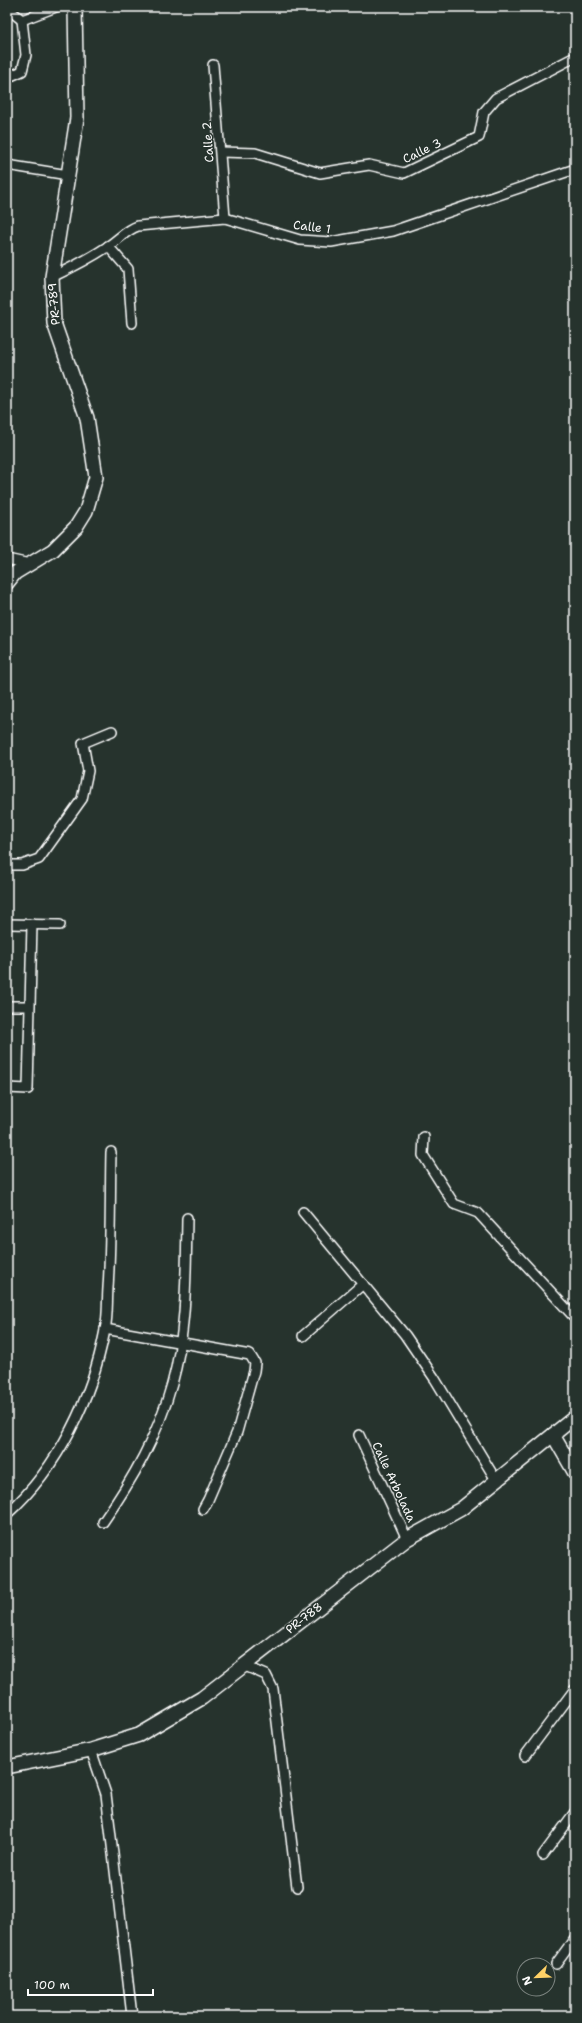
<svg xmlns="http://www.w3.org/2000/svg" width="582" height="2023" viewBox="0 0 582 2023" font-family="'Shantell Sans',sans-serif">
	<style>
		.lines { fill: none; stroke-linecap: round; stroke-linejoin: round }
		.street-casing { stroke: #fff; stroke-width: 12 }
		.secondary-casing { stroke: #fff; stroke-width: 16 }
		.street { stroke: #26332d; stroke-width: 9 }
		.secondary { stroke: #26332d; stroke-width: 13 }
		.labels { text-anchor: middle; stroke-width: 3; stroke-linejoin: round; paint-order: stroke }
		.street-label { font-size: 12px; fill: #fff; stroke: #26332d }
	</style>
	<rect width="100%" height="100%" fill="#26332d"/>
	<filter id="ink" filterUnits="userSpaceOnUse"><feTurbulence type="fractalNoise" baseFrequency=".025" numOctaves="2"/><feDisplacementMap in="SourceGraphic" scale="8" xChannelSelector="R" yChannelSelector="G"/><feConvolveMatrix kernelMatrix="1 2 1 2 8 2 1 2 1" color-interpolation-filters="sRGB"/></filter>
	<g filter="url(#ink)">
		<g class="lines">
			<g class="street-casing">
				<g id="street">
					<polyline points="7,8 22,20 56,7"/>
					<polyline points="213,65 225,218"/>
					<polyline points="7,74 11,76 22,71 26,55 22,20"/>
					<polyline points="221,152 255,153 320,173 369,165 404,173 479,137 484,112 496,98 575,57"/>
					<polyline points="7,165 68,175"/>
					<polyline points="108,246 128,269 132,323"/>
					<path d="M 52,277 C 71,268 89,259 107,247 C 118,240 126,230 138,226 L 225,218 L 300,240 L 331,242 L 393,231 L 575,169"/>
					<polyline points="7,559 30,564"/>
					<polyline points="7,865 22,865 39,859 82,799 88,771 83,743 112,731"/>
					<polyline points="7,924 60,925"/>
					<polyline points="7,1006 29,1006"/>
					<polyline points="7,1088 28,1089 32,924"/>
					<polyline points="424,1137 423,1155 454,1204 478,1213 575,1318"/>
					<polyline points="303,1212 405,1335 435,1379 496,1480"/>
					<polyline points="105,1329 250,1355 255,1363 254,1371 237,1432 208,1500 203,1509"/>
					<polyline points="303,1336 363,1284"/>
					<polyline points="359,1435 407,1539"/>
					<path d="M 7,1514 C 59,1467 92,1398 105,1330 C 108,1317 107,1302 108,1288 C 111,1243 110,1197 111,1152"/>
					<path d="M 103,1522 C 133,1479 158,1435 172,1384 C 187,1331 186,1273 187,1218"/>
					<polyline points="243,1665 266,1675 273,1689 297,1887"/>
					<polyline points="91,1750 106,1794 132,2016"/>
					<polyline points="525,1756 575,1689"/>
					<polyline points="543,1855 575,1812"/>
					<polyline points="556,1964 575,1938"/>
				</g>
			</g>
			<g class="secondary-casing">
				<g id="secondary">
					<polyline points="7,583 15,573 53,550 76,527 86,511 96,477 87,418 54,323 52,277 77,118 75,7"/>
					<polyline points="553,1435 575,1473"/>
					<polyline points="7,1767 91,1750 139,1735 202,1698 407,1539 461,1509 575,1417"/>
				</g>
			</g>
			<use href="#street" class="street"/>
			<use href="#secondary" class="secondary"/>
		</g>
	</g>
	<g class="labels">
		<g class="street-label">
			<text transform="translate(208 142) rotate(-94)" y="4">Calle 2</text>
			<text transform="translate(422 151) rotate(-26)" y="4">Calle 3</text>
			<text transform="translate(312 227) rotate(7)" y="4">Calle 1</text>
			<text transform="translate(54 304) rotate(-95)" y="4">PR-789</text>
			<text transform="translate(394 1482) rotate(65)" y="4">Calle Arbolada</text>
			<text transform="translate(304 1618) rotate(-38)" y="4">PR-788</text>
		</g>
	</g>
	<rect width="582" height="2023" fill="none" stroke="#26332d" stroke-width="24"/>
	<rect x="12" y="12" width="558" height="1999" fill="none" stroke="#fff" stroke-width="1.5" filter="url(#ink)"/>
	<g transform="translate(536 1977) rotate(247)"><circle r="19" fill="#26332d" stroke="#7d8581"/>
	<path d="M0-3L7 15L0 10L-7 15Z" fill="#ffd166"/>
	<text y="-6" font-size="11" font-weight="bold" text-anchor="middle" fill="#ffffff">N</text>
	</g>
	<path d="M28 1989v6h125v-6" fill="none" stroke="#ffffff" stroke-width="2"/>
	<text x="34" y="1989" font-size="12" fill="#ffffff" stroke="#26332d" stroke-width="3" paint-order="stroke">100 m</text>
</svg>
